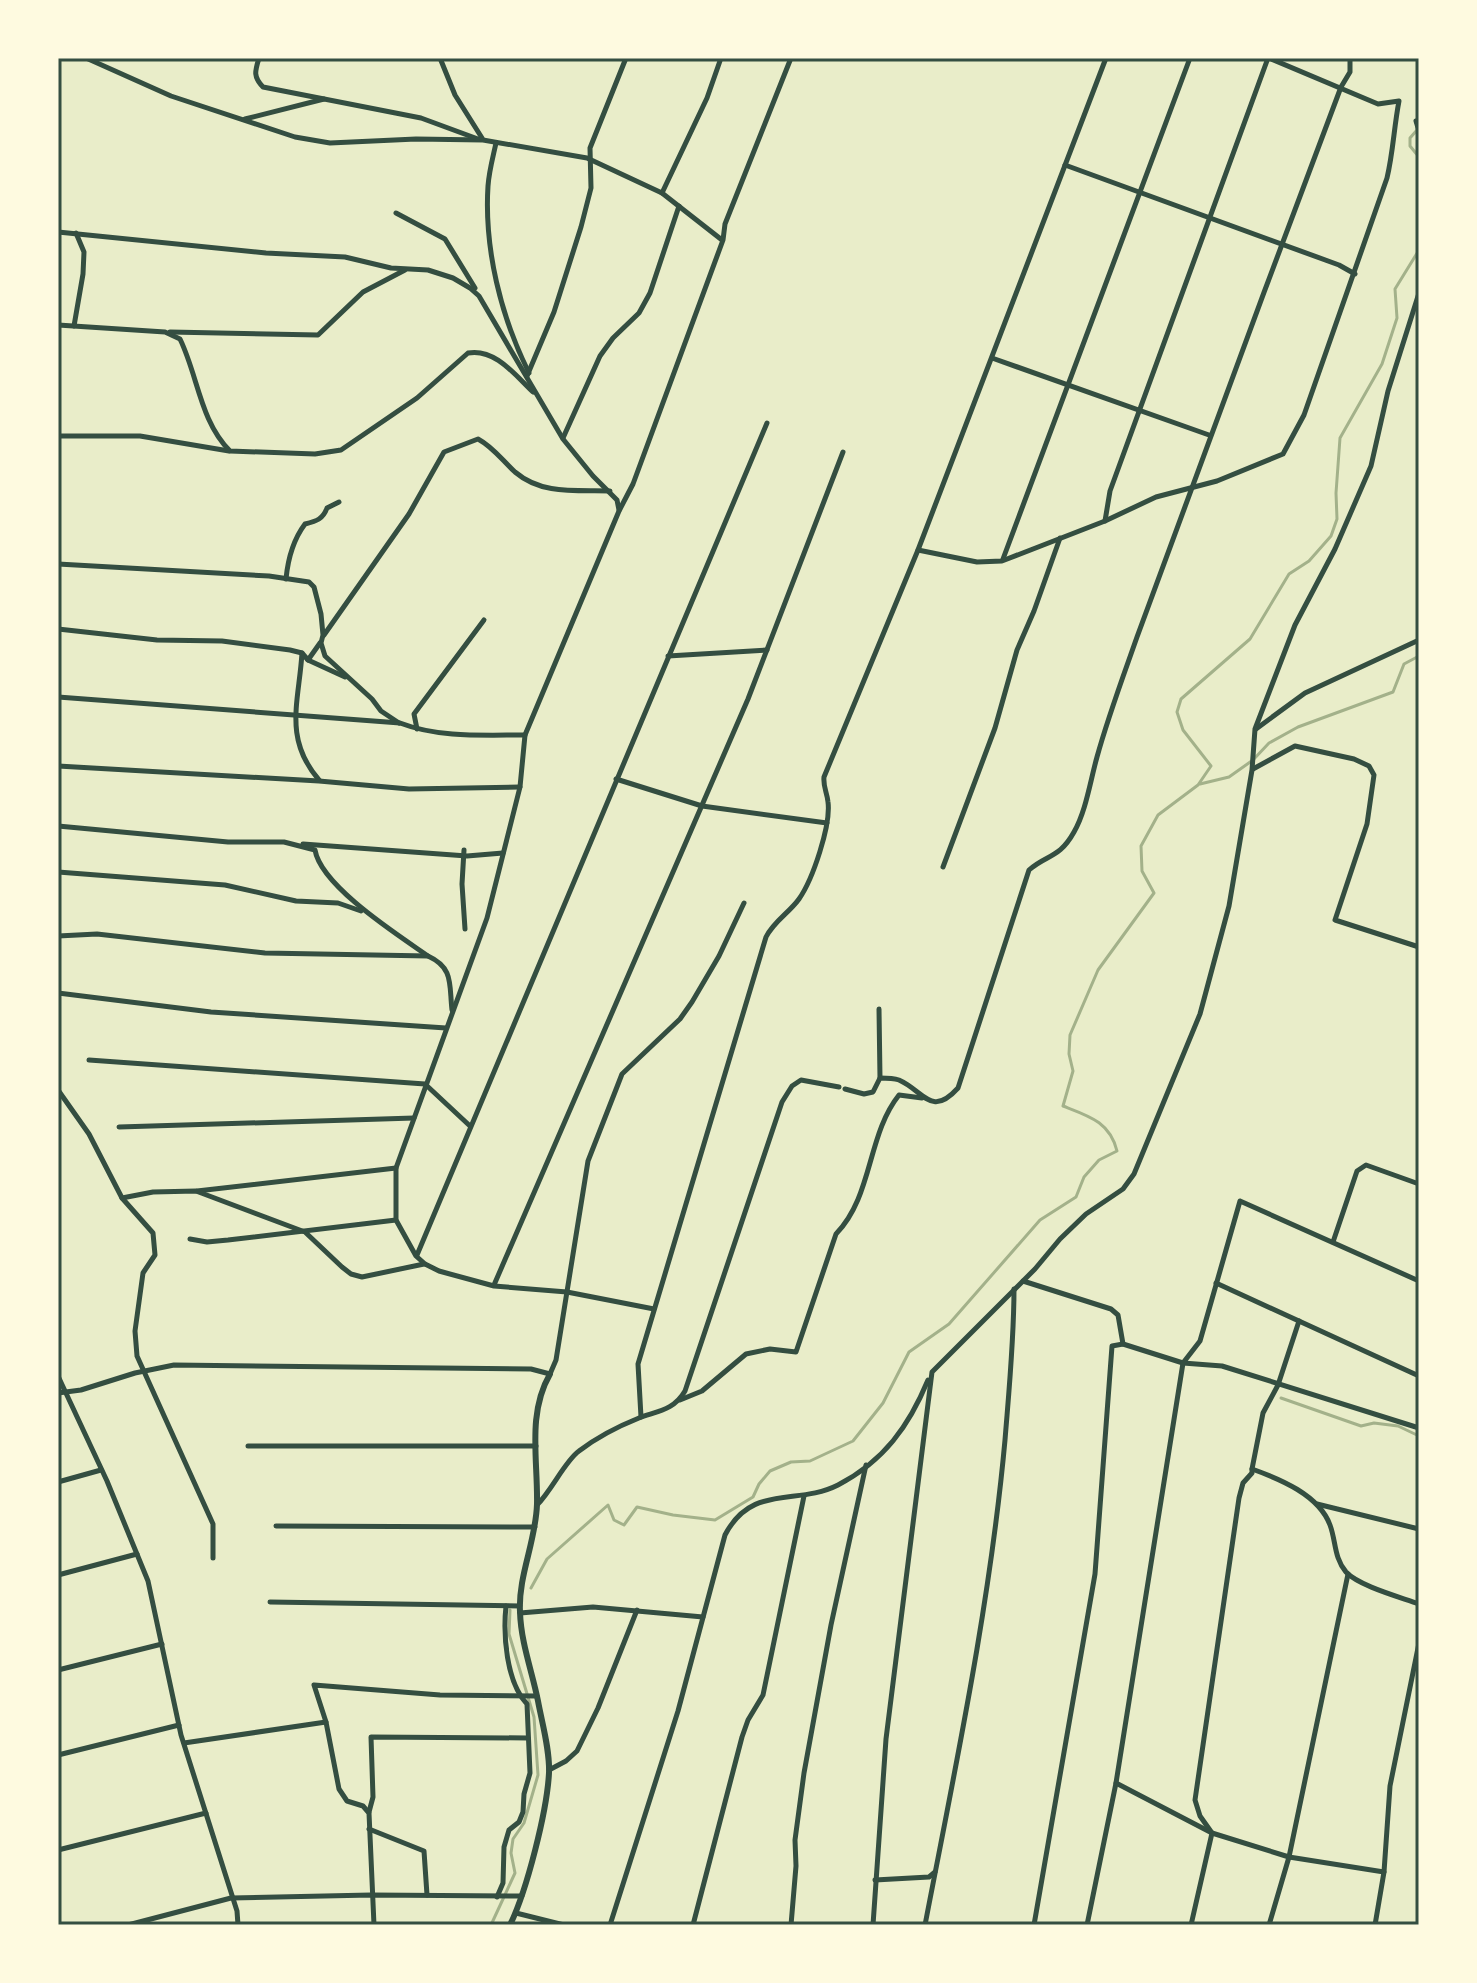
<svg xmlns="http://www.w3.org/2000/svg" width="1477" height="1983" viewBox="0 0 1477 1983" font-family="'Fira Sans Condensed',sans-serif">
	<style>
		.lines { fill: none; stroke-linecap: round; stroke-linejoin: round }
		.stream { stroke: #a3b18a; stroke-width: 3 }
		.minor { stroke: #344e41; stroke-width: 5 }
		.tertiary { stroke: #344e41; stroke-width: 6 }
		.neatline { fill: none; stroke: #344e41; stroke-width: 3 }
	</style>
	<rect width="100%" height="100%" fill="#e9edc9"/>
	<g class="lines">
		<g class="stream">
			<polyline points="1417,130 1410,138 1410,146 1419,157"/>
			<polyline points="1200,784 1229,777 1253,760 1269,743 1298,727 1393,692 1404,664 1419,656"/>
			<polyline points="1281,1398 1361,1426 1374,1423 1398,1426 1419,1436"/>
			<path d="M 531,1588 L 547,1559 L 608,1505 L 614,1520 L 624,1525 L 637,1507 L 673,1515 L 715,1520 L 753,1497 L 759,1484 L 770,1471 L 791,1462 L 810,1461 L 853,1441 L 883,1403 L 909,1352 L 949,1324 L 1040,1220 L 1076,1197 L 1084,1177 L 1099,1160 L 1117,1151 C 1110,1122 1089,1116 1063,1106 L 1073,1071 L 1069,1054 L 1070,1035 L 1098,970 L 1154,893 L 1142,871 L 1141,846 L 1158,815 L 1198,785 L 1211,766 L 1183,730 L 1177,712 L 1181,699 L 1250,639 L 1289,574 L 1309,561 L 1331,536 L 1337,519 L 1336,493 L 1340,438 L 1382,364 L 1397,318 L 1395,289 L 1419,250"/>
			<polyline points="491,1925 515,1873 511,1853 513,1839 524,1823 538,1775 534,1717 509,1634 510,1610"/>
		</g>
		<g class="minor">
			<polyline points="86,58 171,96 295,137 330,143 416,139 483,140 587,158 662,193 722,240"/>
			<path d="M 259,58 C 255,71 253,77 263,87 L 421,118 L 478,139"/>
			<polyline points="440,58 455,95 482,138"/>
			<polyline points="245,119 324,99"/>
			<polyline points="1416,121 1419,131"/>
			<path d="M 496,143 C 493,157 489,171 488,186 C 484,249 501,317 529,373"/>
			<polyline points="1065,165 1339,265 1355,274"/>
			<polyline points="662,193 707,98 721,58"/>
			<polyline points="396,213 445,239 475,288"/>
			<polyline points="58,232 266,253 345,257 391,268 428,270 453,278 470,288 479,296 563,439 593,476 617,500 619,510"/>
			<path d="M 58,325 L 165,332 L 180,339 C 198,376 200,421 230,451 L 315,454 L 341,450 L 417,398 L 468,353 C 495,348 515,375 533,392"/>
			<polyline points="74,326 83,274 84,252 76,233"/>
			<polyline points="170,332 318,335 363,292 405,270"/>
			<polyline points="992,358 1209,435"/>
			<polyline points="527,376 554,312 581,227 591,188 590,148 626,58"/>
			<polyline points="58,436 140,436 229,451"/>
			<polyline points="563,438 600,356 613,338 639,313 650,293 679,206"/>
			<polyline points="1105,521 1110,491 1268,58"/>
			<path d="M 918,550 L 977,562 L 1002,561 L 1105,521 L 1156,497 L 1217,481 L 1283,454 L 1304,415 L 1387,178 C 1393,153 1394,127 1399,101 L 1378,104 L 1269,58"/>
			<polyline points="1003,559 1190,58"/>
			<polyline points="58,564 269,576 309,582 314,587 321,614 323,635 321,643 325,656 372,699 381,711 399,723"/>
			<path d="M 286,579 C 288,558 293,540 305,524 C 317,521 323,519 327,508 L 339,502"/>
			<polyline points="58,629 157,640 222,641 290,650 302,653 308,660 345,677"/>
			<path d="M 324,635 L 409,514 L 444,452 L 478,439 C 493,447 502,460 515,472 C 542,495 576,490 610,491"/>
			<path d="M 302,653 C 299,702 283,738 319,780"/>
			<polyline points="668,656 767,650"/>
			<polyline points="308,660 320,643"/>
			<path d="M 58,697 L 400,723 C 439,738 483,735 525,735"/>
			<polyline points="417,729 414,714 484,620"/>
			<polyline points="1256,729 1305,693 1419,640"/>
			<polyline points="58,766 319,781 409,789 520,787"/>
			<polyline points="1253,769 1295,746 1354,759 1369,766 1374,775 1367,824 1335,920 1419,947"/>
			<polyline points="616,779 702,806 827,823"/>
			<path d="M 58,826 L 228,842 L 284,842 L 315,850 C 321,886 398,935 428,956 C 454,968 449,984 452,1010"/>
			<polyline points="303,844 467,856 503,853"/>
			<polyline points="464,850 462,884 465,929"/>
			<polyline points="943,867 995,728 1017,650 1034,611 1060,538"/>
			<polyline points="58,872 225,885 296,901 338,903 361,911"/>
			<polyline points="58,936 97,934 265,953 428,956"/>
			<polyline points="58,993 211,1012 446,1028"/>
			<polyline points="879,1009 880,1078"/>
			<polyline points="89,1060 425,1084 470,1126"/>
			<path d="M 845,1089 L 864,1094 L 873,1092 L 880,1078 C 886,1078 893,1078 899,1080 C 924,1091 931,1118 958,1088 L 1029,870 C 1047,854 1059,859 1074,832 C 1086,811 1090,782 1097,757 C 1108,717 1123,677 1137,637 C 1204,453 1272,270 1341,87 L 1350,72 L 1350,58"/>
			<polyline points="58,1090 89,1134 122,1198 153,1233 155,1255 143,1273 135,1331 137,1356 213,1524 213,1558"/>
			<polyline points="119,1127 414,1118"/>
			<polyline points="197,1191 396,1168"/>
			<polyline points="122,1198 153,1192 196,1191 305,1232 342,1267 351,1274 362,1277 424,1264"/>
			<polyline points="190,1239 207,1242 228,1240 396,1220"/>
			<polyline points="1333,1242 1357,1171 1366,1165 1419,1184"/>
			<polyline points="417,1255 767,423"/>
			<polyline points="1023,1281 1111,1309 1118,1315 1123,1344"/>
			<polyline points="1216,1283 1419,1376"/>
			<polyline points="494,1285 748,699 843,452"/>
			<polyline points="654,1309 567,1292 494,1286 439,1271 425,1264 416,1256 396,1220 396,1168 487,918 520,787 525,735 619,511 633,484 723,240 725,224 791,58"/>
			<path d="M 1299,1321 L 1278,1385 L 1263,1413 L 1252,1469 C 1280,1479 1319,1495 1330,1525 C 1336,1541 1334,1558 1346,1572 C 1359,1586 1400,1597 1419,1604"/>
			<polyline points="58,1376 107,1481 148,1581 181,1735 237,1911 238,1925"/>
			<polyline points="58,1393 81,1390 135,1373 174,1365 531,1369 550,1374 556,1360 588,1161 615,1092 622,1074 680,1019 692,1002 719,956 744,903"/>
			<path d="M 680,1400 L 702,1391 L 746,1354 L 770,1349 L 796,1352 L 836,1234 C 873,1196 867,1135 899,1095 L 922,1098"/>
			<path d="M 641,1417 L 638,1364 L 766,937 C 774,921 789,913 799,899 C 813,879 831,825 828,802 C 827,792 823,787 824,777 L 918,550 L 1106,58"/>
			<polyline points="248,1446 536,1446"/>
			<polyline points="58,1482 101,1470"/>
			<polyline points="1317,1504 1419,1529"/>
			<path d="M 537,1505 C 552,1490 565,1461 579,1451 C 596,1438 619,1426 639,1418 C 658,1411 674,1410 685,1391 L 782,1102 L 792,1086 L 801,1080 L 839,1087"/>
			<polyline points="276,1526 535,1527"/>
			<polyline points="58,1575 137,1554"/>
			<polyline points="270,1602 520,1606"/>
			<polyline points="520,1613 593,1607 703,1617"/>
			<polyline points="58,1670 162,1644"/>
			<polyline points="184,1743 326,1722"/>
			<polyline points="58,1755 179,1725"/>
			<polyline points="549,1770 566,1761 577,1751 598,1708 637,1610"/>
			<polyline points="1116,1783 1212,1833 1289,1857 1384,1872"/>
			<polyline points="369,1812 373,1797 371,1737 528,1738"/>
			<polyline points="369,1829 424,1851 427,1895"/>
			<polyline points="58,1850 206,1813"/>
			<polyline points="875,1880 929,1877 935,1872"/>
			<path d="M 497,1897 L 503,1883 L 504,1847 L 509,1830 L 519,1822 L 523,1812 L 524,1794 L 530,1773 L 527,1704 C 506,1682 503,1634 506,1606"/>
			<polyline points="516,1913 564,1925"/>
			<polyline points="128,1925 231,1898 371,1895 522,1896"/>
			<polyline points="374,1925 369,1813 363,1806 347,1801 339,1789 326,1722 314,1685 440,1695 537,1696"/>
			<path d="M 610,1925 L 678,1711 L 725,1535 C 752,1483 797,1506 838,1485 C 884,1461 909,1426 928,1380"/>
			<polyline points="693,1925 742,1737 748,1720 763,1695 804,1496"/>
			<polyline points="791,1925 796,1866 795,1840 804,1773 831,1625 866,1465"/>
			<polyline points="873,1925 886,1739 932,1372 1035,1269 1060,1239 1086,1214 1123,1189 1134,1174 1200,1014 1229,906 1252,770 1255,729 1295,625 1335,549 1371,466 1388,391 1419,293"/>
			<path d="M 925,1925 C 956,1764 990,1604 1005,1440 C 1009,1390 1014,1340 1014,1289"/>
			<polyline points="1034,1925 1095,1574 1112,1346 1123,1344 1183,1363 1222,1366 1419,1428"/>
			<polyline points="1087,1925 1116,1783 1183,1363 1200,1341 1240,1201 1419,1281"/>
			<polyline points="1191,1925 1212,1833 1200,1816 1195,1800 1239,1498 1243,1483 1252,1473 1252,1469"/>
			<polyline points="1269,1925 1289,1857 1348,1574"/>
			<polyline points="1375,1925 1384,1872 1390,1786 1419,1643"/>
		</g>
		<path class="tertiary" d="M 510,1925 C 527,1890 547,1811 549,1773 C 550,1750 542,1723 538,1701 C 532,1671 521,1643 520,1612 C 518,1576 536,1541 537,1504 C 538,1460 527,1414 550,1374"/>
	</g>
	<rect width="1477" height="1983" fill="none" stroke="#fefae0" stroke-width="120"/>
	<rect x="60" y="60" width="1357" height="1863" class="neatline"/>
</svg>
